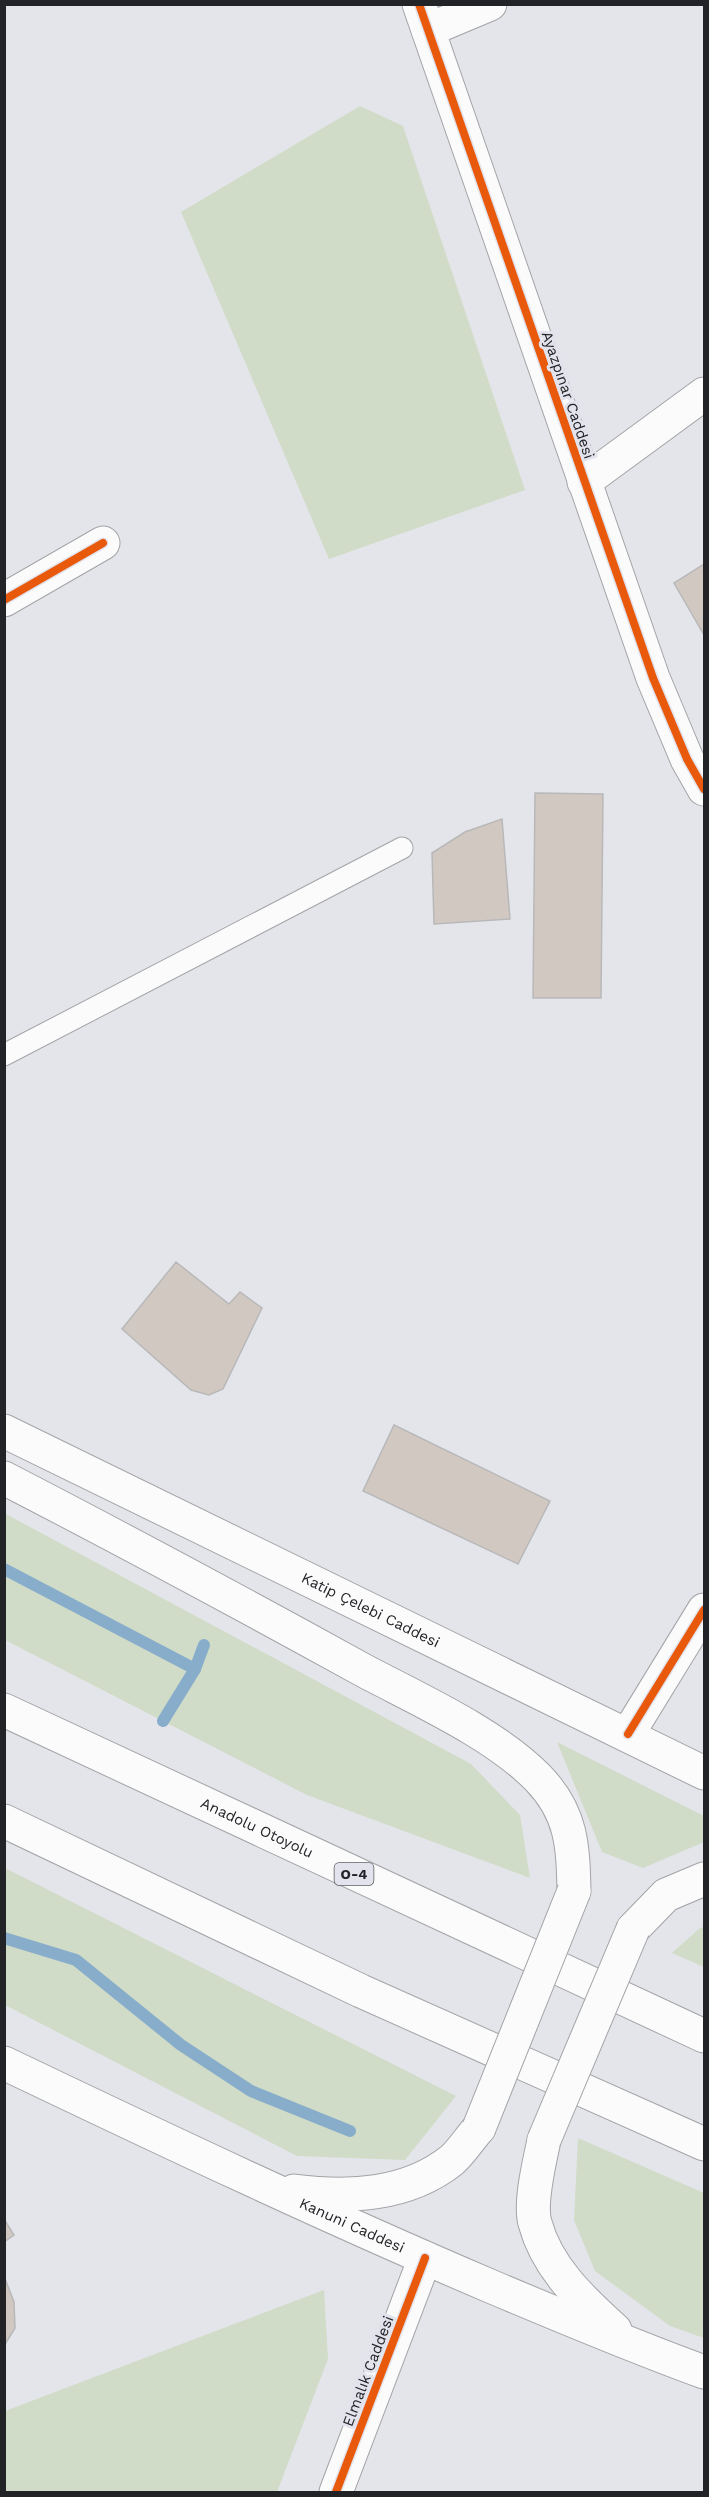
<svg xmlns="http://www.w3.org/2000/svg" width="709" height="2497" viewBox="0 0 709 2497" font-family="'Work Sans',sans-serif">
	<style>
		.green { fill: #d0dcc7 }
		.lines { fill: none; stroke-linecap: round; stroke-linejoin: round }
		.stream { stroke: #88adcb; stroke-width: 12 }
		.building { fill: #d1c8c2; stroke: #b9b8b9; stroke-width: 1.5 }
		.service-casing { stroke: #a3a4a7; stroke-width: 23 }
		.minor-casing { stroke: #a3a4a7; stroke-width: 35 }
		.tertiary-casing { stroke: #a3a4a7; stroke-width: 35 }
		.primary-casing { stroke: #a3a4a7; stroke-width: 35 }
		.motorway-casing { stroke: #a3a4a7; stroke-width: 35 }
		.service { stroke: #fbfbfc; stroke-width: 21 }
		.minor { stroke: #fbfbfc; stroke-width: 33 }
		.tertiary { stroke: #fbfbfc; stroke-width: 33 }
		.primary { stroke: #fbfbfc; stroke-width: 33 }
		.motorway { stroke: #fbfbfc; stroke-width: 33 }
		.primary-bridge-casing { stroke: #a3a4a7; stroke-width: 35; stroke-linecap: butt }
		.primary-bridge { stroke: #fbfbfc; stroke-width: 33 }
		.cycleway-casing { stroke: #e2e3ec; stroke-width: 11 }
		.cycleway { stroke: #e8590c; stroke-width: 8 }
		.labels { text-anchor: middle; stroke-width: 6; stroke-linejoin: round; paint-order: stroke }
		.shield { fill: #e2e3ec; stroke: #5c5d61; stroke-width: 1.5 }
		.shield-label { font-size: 14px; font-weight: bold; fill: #222326 }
		.street-label { font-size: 15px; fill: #222326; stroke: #e2e3ec }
	</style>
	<rect width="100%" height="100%" fill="#e4e5ea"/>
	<g class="green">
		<polygon points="360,106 403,126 525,490 329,559 181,212"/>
		<polygon points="4,1513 471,1764 520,1815 530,1878 307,1795 5,1640"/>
		<polygon points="557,1742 704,1816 704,1842 643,1868 602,1852"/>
		<polygon points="5,1868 456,2096 405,2160 297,2156 5,2005"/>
		<polygon points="704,1927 704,1967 672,1953 700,1928"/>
		<polygon points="578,2138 704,2193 704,2338 670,2326 595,2271 574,2220"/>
		<polygon points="324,2290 328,2359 277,2492 5,2492 5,2411"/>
	</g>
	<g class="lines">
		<g class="stream">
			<polyline points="4,1569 195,1669"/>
			<polyline points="163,1721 195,1669 204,1645"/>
			<polyline points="4,1938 76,1960 181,2045 251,2091 350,2131"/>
		</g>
	</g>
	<g class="building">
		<polygon points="704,564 704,635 674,583"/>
		<polygon points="535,793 603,794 601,998 533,998"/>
		<polygon points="502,819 510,919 434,924 432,853 465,832"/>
		<polygon points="176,1262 229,1304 240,1292 262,1308 223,1389 209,1395 191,1390 122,1329"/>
		<polygon points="394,1425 550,1501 518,1564 363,1491"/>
		<polygon points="4,2219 14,2235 4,2242"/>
		<polygon points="4,2276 14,2302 15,2328 4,2346"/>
	</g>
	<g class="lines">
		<g class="service-casing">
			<polyline id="service" points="4,1055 402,848"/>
		</g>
		<g class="minor-casing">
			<g id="minor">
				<polyline points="428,30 490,4"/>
				<polyline points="584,482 704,394"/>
				<polyline points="4,600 103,543"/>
				<polyline points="336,2492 425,2258"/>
			</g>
		</g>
		<g class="tertiary-casing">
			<g id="tertiary">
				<polyline points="419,4 653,678 687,759 704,789"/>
				<polyline points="628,1734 704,1610"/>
			</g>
		</g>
		<g class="primary-casing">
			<g id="primary">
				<path id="s1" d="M 4,1431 L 704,1773"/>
				<path d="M 4,1478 C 124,1540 243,1604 361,1669 C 417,1699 494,1733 538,1778 C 572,1813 573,1846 574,1891"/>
				<polyline points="633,1929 666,1895 704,1879"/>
				<path id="s2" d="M 4,2063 C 165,2140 326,2216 490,2286 C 561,2316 632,2346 704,2372"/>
				<path d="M 544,2140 C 540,2160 529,2203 535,2223 C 547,2268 582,2300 615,2330"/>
				<path d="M 294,2191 C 348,2198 407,2196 452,2160 C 462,2151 470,2138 479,2128"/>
			</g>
		</g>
		<g class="motorway-casing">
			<g id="motorway">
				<path id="s3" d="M 4,1710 L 704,2036"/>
				<polyline points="4,1821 361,1991 704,2144"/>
			</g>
		</g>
		<use href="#service" class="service"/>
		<use href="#minor" class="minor"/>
		<use href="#tertiary" class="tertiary"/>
		<use href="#primary" class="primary"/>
		<use href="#motorway" class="motorway"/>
		<g class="primary-bridge-casing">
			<g id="primary-bridge">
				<polyline points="479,2128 574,1891"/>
				<polyline points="544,2140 633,1929"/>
			</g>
		</g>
		<use href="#primary-bridge" class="primary-bridge"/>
		<g class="cycleway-casing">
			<g id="cycleway">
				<polyline points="419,4 653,678 687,759 704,789"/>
				<polyline points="4,600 103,543"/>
				<polyline points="628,1734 704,1610"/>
				<polyline points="336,2492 425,2258"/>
			</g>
		</g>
		<use href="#cycleway" class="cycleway"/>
	</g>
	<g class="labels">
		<rect class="shield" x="334.5" y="1863" width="39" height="22" rx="4.5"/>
		<g class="shield-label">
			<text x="354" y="1879">O-4</text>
		</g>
		<g class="street-label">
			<text transform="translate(568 395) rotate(71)" y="5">Ayazpınar Caddesi</text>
			<text dy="5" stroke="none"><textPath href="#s1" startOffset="408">Katip Çelebi Caddesi</textPath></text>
			<text dy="5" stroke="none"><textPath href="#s3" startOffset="279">Anadolu Otoyolu</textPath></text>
			<text dy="5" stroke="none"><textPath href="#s2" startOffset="384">Kanuni Caddesi</textPath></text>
			<text transform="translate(368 2371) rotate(-69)" y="5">Elmalık Caddesi</text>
		</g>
	</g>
	<rect width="709" height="2497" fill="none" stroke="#222326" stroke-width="12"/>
</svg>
